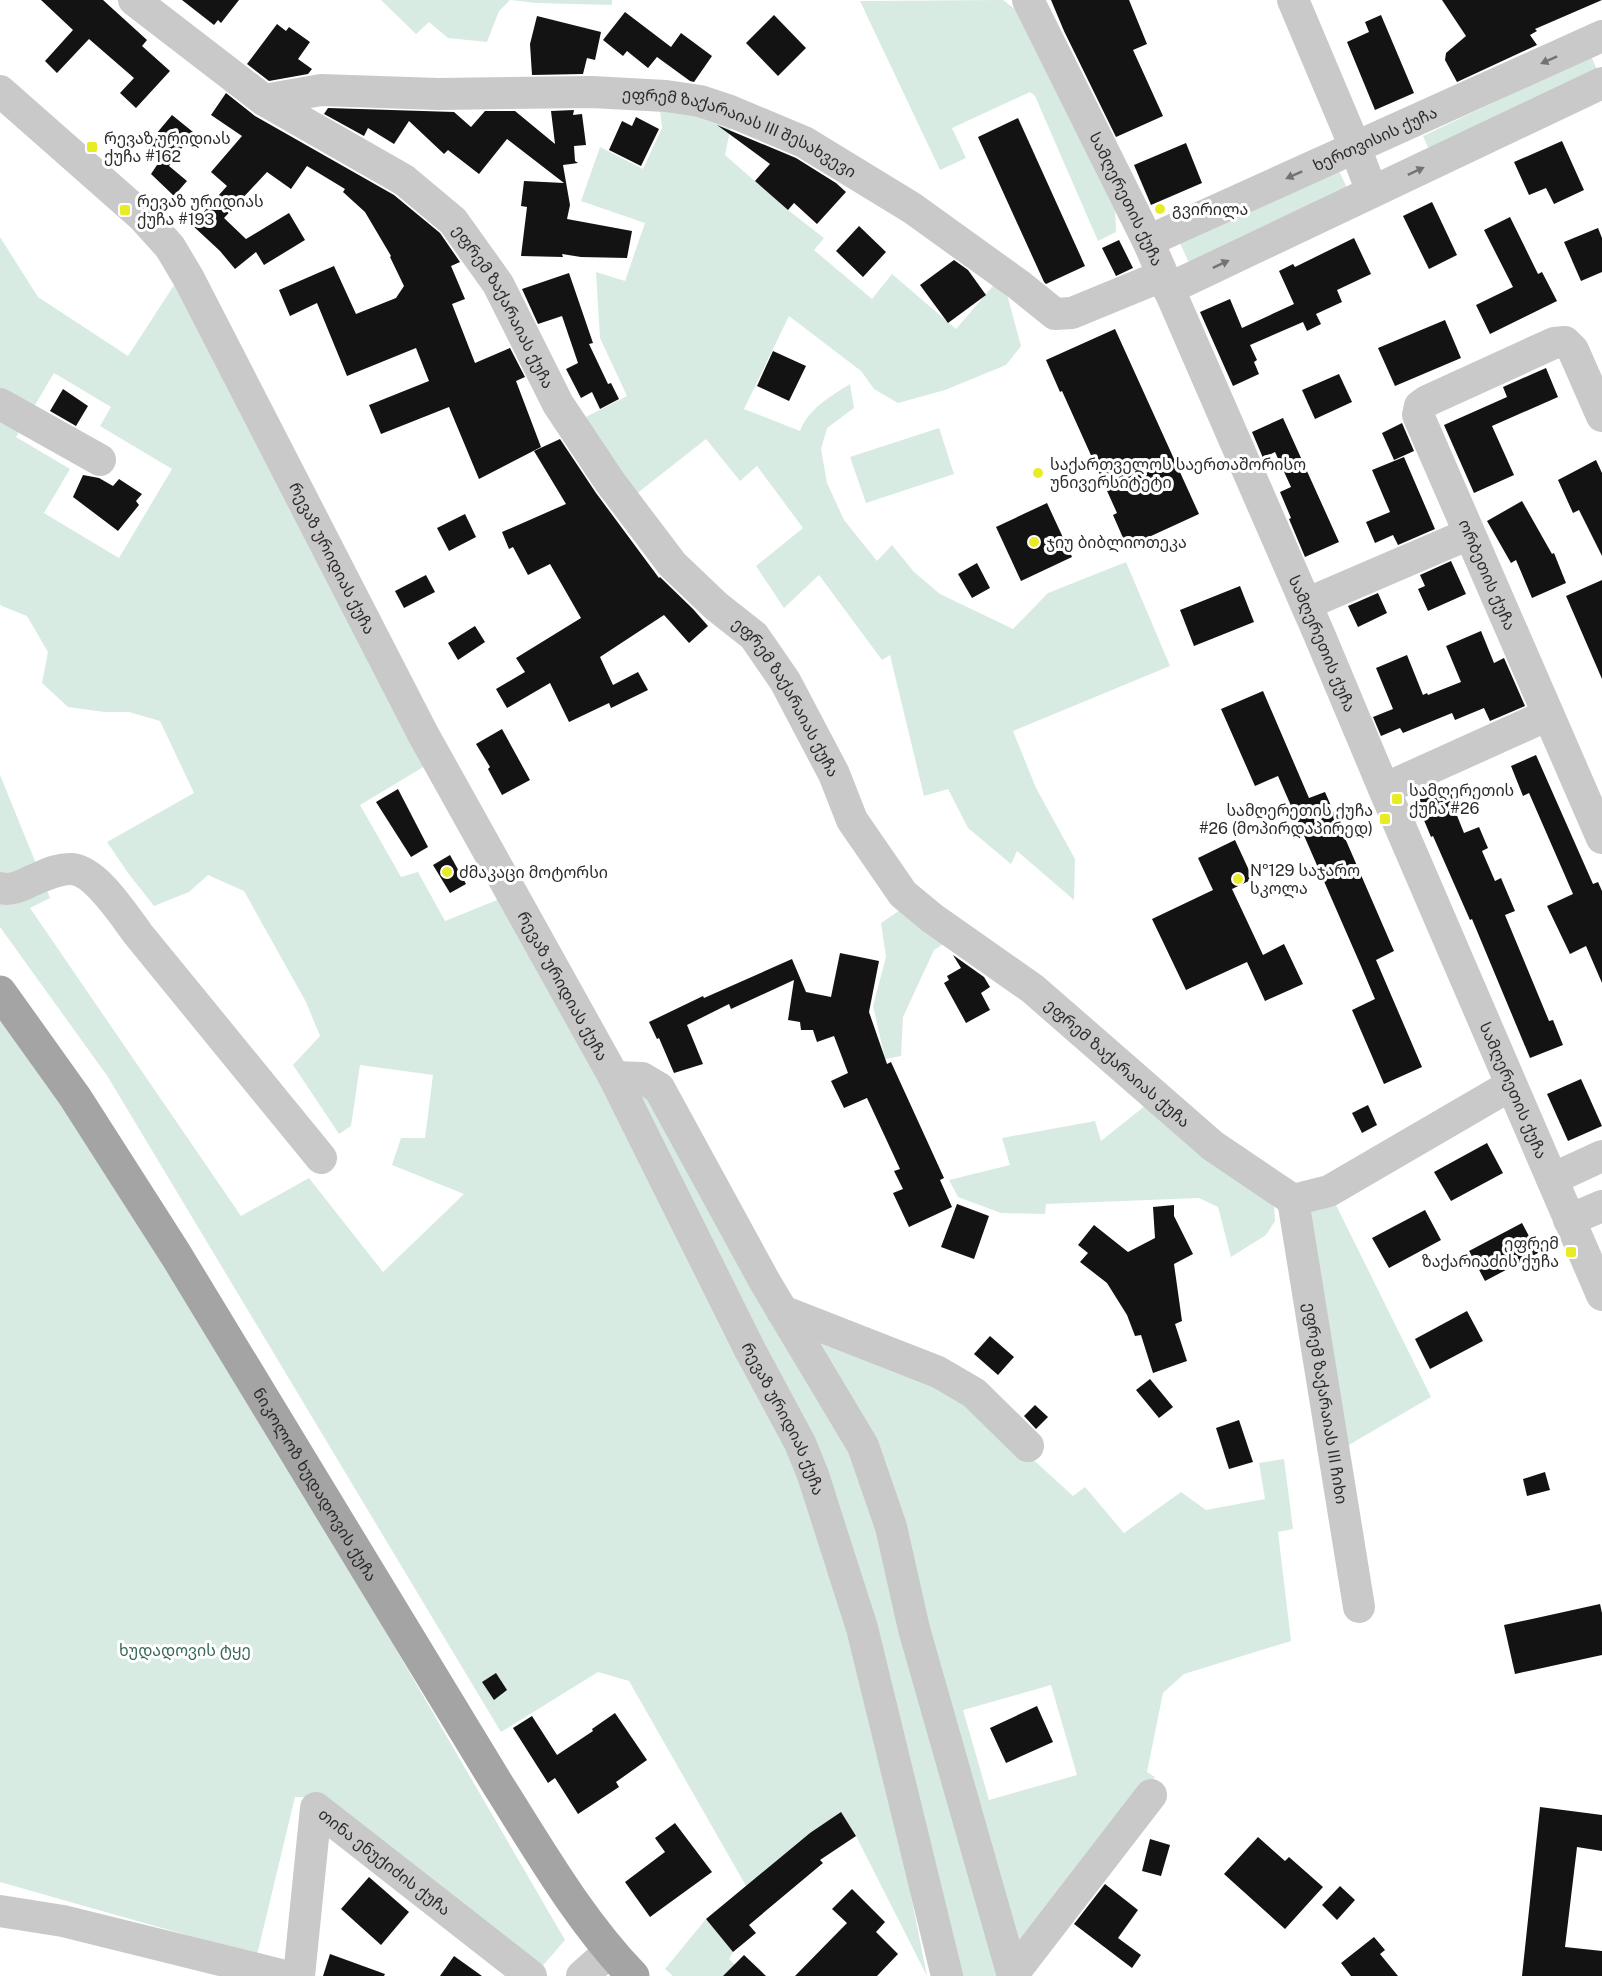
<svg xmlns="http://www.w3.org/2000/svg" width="1602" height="1976" viewBox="0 0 1602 1976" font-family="'Public Sans','Noto Sans Georgian',sans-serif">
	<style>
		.green { fill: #d8ebe2; fill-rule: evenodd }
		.building { fill: #131313 }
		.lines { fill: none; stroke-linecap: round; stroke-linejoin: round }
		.minor { stroke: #c9c9c9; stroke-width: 32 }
		.major { stroke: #a4a4a4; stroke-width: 33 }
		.oneway { fill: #737373 }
		.poi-dot { fill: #e8ec25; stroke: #fff; stroke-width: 2 }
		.labels { text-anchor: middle; stroke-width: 6; stroke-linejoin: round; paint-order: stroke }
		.street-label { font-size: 16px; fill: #2c2c2c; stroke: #fff }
		.poi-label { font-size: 16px; fill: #2c2c2c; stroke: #fff; text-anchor: start }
		.park-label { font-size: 16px; fill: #386956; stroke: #fff }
	</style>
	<rect width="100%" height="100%" fill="#fff"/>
	<g class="green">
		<polygon points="381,0 612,0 612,5 536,3 510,0 499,11 487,42 448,38 429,22 416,34"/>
		<polygon points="1003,0 1016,10 1115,208 1116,232 1098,241 1035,96 1030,92 952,128 966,158 940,170 860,1"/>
		<polygon points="1591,56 1598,72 1430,152 1423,136"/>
		<path d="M 659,101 L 732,121 L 725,155 L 788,210 L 824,238 L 814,250 L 872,299 L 892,274 L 956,329 L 999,279 L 1004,283 L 1021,346 L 1006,365 L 945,390 L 898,403 L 874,389 L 861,371 L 789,316 L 744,409 L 800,431 C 808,409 831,396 850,384 L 854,408 L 827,428 L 821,449 L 827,483 L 844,520 L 877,561 L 892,545 L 914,572 L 940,594 L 1013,629 L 1048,593 L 1126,562 L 1170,666 L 1013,731 L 1036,788 L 1075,859 L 1074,900 L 1017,851 L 1011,864 L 968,828 L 948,789 L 924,796 L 890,655 L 882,660 L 819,575 L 784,608 L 756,566 L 803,528 L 757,466 L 740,481 L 706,439 L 635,495 L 584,418 L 627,396 L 600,338 L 596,272 L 625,281 L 645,223 L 581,201 L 600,147 L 643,169 L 662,128 Z"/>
		<polygon points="1338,169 1349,192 1190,265 1179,241"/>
		<path d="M 0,237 L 38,297 L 128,356 L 178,279 L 425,766 L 360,805 L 401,877 L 418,872 L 445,921 L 502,898 L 591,1063 L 799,1463 L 879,1734 L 927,1976 L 856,1836 L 841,1813 L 803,1839 L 746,1886 L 629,1681 L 598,1672 L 501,1732 L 108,1077 L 0,927 L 0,775 L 50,898 L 30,908 L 241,1216 L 309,1178 L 383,1272 L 464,1194 L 392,1165 L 401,1138 L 425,1138 L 433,1075 L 360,1065 L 351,1126 L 339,1134 L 293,1065 L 320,1036 L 306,1002 L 244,891 L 208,875 L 189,892 L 154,906 L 128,873 L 107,842 L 194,793 L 160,721 L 129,712 L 104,712 L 68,707 L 42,683 L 48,652 L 27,616 L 2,606 L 0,604 ZM 54,373 L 111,407 L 100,426 L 172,469 L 119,558 L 44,513 L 70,469 L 16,437 Z"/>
		<polygon points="939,428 954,474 866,503 850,457"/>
		<polygon points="906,906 950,940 934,950 903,1017 901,1056 885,1059 873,1006 886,957 881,923"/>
		<polygon points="0,998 56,1064 565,1940 539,1970 323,1797 295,1797 257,1955 0,1882"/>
		<polygon points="636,1095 648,1097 862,1464 1006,1976 956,1976 821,1470"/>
		<polygon points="1146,1105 1274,1205 1275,1221 1266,1235 1231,1257 1218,1207 1199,1198 1046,1204 1045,1214 1001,1213 958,1197 949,1180 1010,1165 1002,1138 1095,1121 1101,1141"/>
		<polygon points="1333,1199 1431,1397 1342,1449 1303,1215"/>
		<path d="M 804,1324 L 968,1400 L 1073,1496 L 1085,1487 L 1124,1533 L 1181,1492 L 1206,1510 L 1265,1499 L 1259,1463 L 1284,1459 L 1293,1529 L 1278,1532 L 1291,1641 L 1184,1674 L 1163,1693 L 1147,1772 L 1155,1777 L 1023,1940 L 1012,1938 L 891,1517 ZM 1051,1685 L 1077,1775 L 989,1800 L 963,1710 Z"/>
		<polygon points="706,1919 733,1952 729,1959 746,1976 673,1976 665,1969"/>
	</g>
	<g class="building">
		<polygon points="41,0 103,0 147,40 142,46 170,71 136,108 120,93 134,78 89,39 57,73 45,61 73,30"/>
		<polygon points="182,0 239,0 221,23 218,20 214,25"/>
		<polygon points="1051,0 1129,0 1147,44 1133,50 1163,116 1116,137 1064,31"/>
		<polygon points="1442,0 1602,0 1535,29 1537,31 1530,35 1537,45 1457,82 1445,60 1446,53 1466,36"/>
		<polygon points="625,12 671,47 681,33 712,56 694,82 690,81 657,57 648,68 627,51 623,56 603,40"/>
		<polygon points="774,15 806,48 778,76 746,43"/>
		<polygon points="1381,15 1414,93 1375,110 1347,42 1369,32 1365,22"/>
		<polygon points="537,16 601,32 595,60 587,58 583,74 532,75 530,44"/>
		<polygon points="277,24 286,31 289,27 310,42 298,59 312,69 308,74 269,81 247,64"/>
		<polygon points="226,93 255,116 394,195 440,233 460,262 451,266 465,299 452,304 475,363 510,348 525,377 516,381 541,447 479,479 449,407 381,434 369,405 429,381 416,348 347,376 317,303 290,316 279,290 334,266 356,314 396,298 404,286 390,257 391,256 365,212 343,192 345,189 307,166 291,189 267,172 224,218 246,239 289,213 305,240 264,265 256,252 235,269 220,251 192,225 227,186 211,172 242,136 211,115"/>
		<polygon points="328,108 454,112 471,127 485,111 515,111 555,144 551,111 574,110 573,115 582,114 586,145 574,146 575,161 578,163 563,165 570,205 567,219 632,231 627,258 581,257 562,254 563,257 521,256 527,207 521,206 524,181 564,183 507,139 479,174 448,150 444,154 409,121 394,144 368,128 364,136 324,114"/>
		<polygon points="172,115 193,132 169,166 187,181 174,196 151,174 161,159 146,146"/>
		<polygon points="636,117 659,129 641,166 609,150 622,121 632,126"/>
		<polygon points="1018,118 1085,266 1046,284 1044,282 978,137"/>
		<polygon points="717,125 796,158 836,183 846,192 817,224 794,203 788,210 755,181 770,164"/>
		<polygon points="1562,141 1584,190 1554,204 1546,188 1529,195 1514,162"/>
		<polygon points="1186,143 1202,183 1151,205 1134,165"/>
		<polygon points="1432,202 1457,255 1429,269 1403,216"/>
		<polygon points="1510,217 1538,274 1542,272 1557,301 1490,334 1476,305 1513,287 1484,230"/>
		<polygon points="859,226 886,252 863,277 836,251"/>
		<polygon points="1598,228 1602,238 1602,272 1581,281 1564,242"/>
		<polygon points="1354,238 1371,274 1337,290 1342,302 1316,314 1321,324 1307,331 1303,322 1250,345 1257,360 1254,362 1259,374 1233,386 1200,312 1230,299 1242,328 1294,304 1279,271 1293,264 1295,267"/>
		<polygon points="1119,240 1133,268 1116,276 1102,248"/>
		<polygon points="954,260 968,270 986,295 948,323 920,285"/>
		<polygon points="569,273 593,343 589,344 608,384 611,383 619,399 600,409 592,392 581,398 566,369 578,363 562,316 538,324 522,289"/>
		<polygon points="1445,320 1461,358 1395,386 1378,348"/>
		<polygon points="1115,329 1199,514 1127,547 1113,515 1117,513 1062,391 1060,392 1046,360"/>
		<polygon points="773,351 806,366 789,401 757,386"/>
		<polygon points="1546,368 1558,397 1492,426 1514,475 1474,493 1444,425 1507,397 1503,387"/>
		<polygon points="1339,374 1352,402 1315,419 1302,390"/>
		<polygon points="63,389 88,406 76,426 50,411"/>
		<polygon points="1283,418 1339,542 1305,557 1289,519 1291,518 1280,492 1291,487 1275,452 1263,458 1252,432"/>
		<polygon points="1402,423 1414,451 1394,460 1382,433"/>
		<polygon points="560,439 596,493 659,578 660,577 693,609 708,626 689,643 664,615 600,657 613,685 638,672 648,690 611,708 609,703 569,722 550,683 507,708 496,689 525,672 516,658 581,618 550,564 528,575 513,547 509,549 502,532 566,504 534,451"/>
		<polygon points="1404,457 1435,529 1398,545 1393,535 1375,543 1366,522 1390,512 1372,470"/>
		<polygon points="1596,460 1602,473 1602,556 1579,510 1573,513 1558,480"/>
		<polygon points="83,475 99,478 113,486 119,479 142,494 136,501 139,505 118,531 73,497"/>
		<polygon points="1522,501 1552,554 1554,553 1566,583 1532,598 1516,560 1511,563 1487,521"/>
		<polygon points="1047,503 1072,557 1021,581 996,527"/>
		<polygon points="465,514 476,537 449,551 437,528"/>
		<polygon points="1451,561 1466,594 1428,611 1418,589 1425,586 1420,575"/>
		<polygon points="977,563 990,588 972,598 958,574"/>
		<polygon points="426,575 435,592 404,608 395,591"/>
		<polygon points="1602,580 1602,679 1566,596"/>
		<polygon points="1240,586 1254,622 1194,646 1180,610"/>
		<polygon points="1378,593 1387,613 1358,627 1348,606"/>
		<polygon points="475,626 485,642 458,660 448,643"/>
		<polygon points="1481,631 1494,663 1504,658 1525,706 1490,721 1484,708 1455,720 1452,713 1403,733 1400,728 1381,736 1373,717 1393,709 1376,668 1407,655 1423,695 1427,693 1428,695 1461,682 1446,646"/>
		<polygon points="1263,691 1309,798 1325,792 1394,951 1376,960 1422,1067 1384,1084 1352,1010 1375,999 1361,966 1278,776 1255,786 1221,709"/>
		<polygon points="502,729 530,780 502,795 488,769 490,767 476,744"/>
		<polygon points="1536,755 1593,884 1598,882 1602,891 1602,983 1586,946 1570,954 1547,906 1573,894 1529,793 1523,796 1511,766"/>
		<polygon points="1446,788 1464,833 1479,827 1488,848 1482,851 1495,881 1501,878 1515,911 1505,915 1549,1021 1553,1020 1563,1045 1530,1058 1472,919 1470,920 1433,836 1431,837 1416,801"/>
		<polygon points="398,789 428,847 411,857 376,802"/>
		<polygon points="1235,840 1253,879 1232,889 1263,955 1284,944 1303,984 1265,1001 1247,962 1186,990 1152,919 1213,890 1198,858"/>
		<polygon points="450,855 466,884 450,893 433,865"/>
		<polygon points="840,953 879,961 869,1012 887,1064 891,1062 944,1178 940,1180 952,1207 909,1227 893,1193 903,1189 894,1171 900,1169 867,1098 844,1108 831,1081 848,1073 834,1036 817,1042 813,1030 801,1030 800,1022 788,1020 794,980 731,1009 729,1004 687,1025 703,1064 674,1073 659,1038 657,1039 649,1022 703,996 704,998 792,959 806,992 831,997"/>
		<polygon points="953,955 984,977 990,987 981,993 990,1010 966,1023 944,983 949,980 947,976 961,968"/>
		<polygon points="1581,1079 1602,1126 1568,1141 1547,1094"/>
		<polygon points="1368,1105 1377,1125 1362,1133 1352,1113"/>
		<polygon points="1487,1143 1503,1173 1451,1201 1434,1172"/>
		<polygon points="957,1204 989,1216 974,1259 941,1247"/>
		<polygon points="1174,1205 1174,1216 1193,1254 1174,1264 1182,1321 1175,1324 1187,1361 1153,1373 1141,1335 1135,1336 1127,1315 1107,1283 1080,1262 1088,1253 1078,1245 1094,1225 1128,1252 1155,1238 1153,1207"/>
		<polygon points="1425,1210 1441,1240 1389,1268 1372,1238"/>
		<polygon points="1522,1223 1538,1253 1485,1281 1469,1251"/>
		<polygon points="1467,1311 1483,1341 1430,1369 1415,1339"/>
		<polygon points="990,1336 1014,1357 998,1375 974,1354"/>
		<polygon points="1150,1379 1173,1407 1159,1418 1136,1390"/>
		<polygon points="1035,1405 1048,1417 1036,1429 1024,1416"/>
		<polygon points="1239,1420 1253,1462 1229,1469 1216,1428"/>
		<polygon points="1545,1472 1550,1490 1527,1496 1523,1479"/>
		<polygon points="1600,1604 1602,1613 1602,1655 1515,1674 1504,1625"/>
		<polygon points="496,1673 507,1690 494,1700 482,1682"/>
		<polygon points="1037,1706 1053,1742 1006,1763 990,1728"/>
		<polygon points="615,1713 647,1760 616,1782 619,1787 578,1814 555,1778 548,1783 513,1728 532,1716 557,1755 593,1731 592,1729"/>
		<polygon points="1540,1807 1602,1815 1602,1851 1577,1847 1565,1947 1602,1951 1602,1976 1522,1976"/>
		<polygon points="841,1812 856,1836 820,1860 823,1863 749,1925 756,1933 733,1952 706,1919 810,1833"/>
		<polygon points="675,1823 712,1872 650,1917 625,1882 665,1852 655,1838"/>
		<polygon points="1258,1837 1285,1861 1289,1857 1323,1887 1285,1929 1224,1874"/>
		<polygon points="1150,1839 1170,1845 1161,1876 1142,1871"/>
		<polygon points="369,1877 409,1912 381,1945 341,1909"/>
		<polygon points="1105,1884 1138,1910 1118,1938 1141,1955 1132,1968 1074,1924"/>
		<polygon points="1340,1886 1355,1900 1337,1920 1322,1905"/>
		<polygon points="852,1889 885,1922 876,1932 898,1954 877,1976 795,1976 847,1923 832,1909"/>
		<polygon points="1374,1937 1385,1950 1380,1954 1398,1976 1351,1976 1341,1963"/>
		<polygon points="330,1954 385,1974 384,1976 323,1976"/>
		<polygon points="744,1955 766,1976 723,1976"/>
		<polygon points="454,1956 482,1976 440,1976"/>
	</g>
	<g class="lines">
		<g class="minor">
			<path id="s1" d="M 134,0 L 264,100 L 404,180 L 453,221 L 498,284 L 558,404 L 610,482 L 672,564 L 716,606 L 754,636 L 785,681 L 834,774 L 852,820 L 903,894 L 932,918 L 1033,989 L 1213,1146 L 1293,1200 L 1329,1191 L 1511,1085"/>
			<path id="s2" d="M 1028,0 L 1148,241 L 1319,634 L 1384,789 L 1602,1295"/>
			<polyline points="1293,0 1355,147 1372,192"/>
			<path id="s3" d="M 0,91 L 143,217 L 170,247 L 189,279 L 423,734 L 614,1077 L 750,1350 L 800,1443 L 813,1475 L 862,1628 L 947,1976"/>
			<path id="s4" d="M 264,100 L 321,90 L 438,94 L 592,92 L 666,96 L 700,101 L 730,111 L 804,142 L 912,208 L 1019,285 L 1055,314 L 1072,313 L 1162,276"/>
			<path id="s5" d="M 1148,241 L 1602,36"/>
			<polyline points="1168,289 1602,83"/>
			<polyline points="0,404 100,460"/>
			<path id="s6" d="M 1602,416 L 1573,350 L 1565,342 L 1554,343 L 1427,401 L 1420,406 L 1418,415 L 1602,838"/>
			<polyline points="1306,604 1469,534"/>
			<polyline points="1384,789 1548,715"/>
			<path d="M 0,888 C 11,891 21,886 31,881 C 44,876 57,868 72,869 C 96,871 124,915 138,934 L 321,1158"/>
			<polyline points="614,1077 642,1078 659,1088 765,1282 863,1446 891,1527 914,1629 1013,1976"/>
			<polyline points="1552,1179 1602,1156"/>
			<path id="s7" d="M 1293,1200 L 1359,1607"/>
			<polyline points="1569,1220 1602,1206"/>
			<polyline points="782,1311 938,1372 974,1393 1028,1446"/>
			<polyline points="0,1911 63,1921 285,1976"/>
			<polyline points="1013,1974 1151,1795"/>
			<path id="s8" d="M 299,1976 L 316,1808 L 531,1976"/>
			<polyline points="582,1976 609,1952"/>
		</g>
		<path class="major" id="s9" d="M 0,992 L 75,1097 L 176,1255 L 498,1785 C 540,1851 579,1920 633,1976"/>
	</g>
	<defs><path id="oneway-solid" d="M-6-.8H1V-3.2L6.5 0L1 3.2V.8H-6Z" transform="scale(1.5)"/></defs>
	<g class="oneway">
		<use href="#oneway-solid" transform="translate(1549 60) rotate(156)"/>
		<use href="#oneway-solid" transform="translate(1416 171) rotate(-25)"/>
		<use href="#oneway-solid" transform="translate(1294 175) rotate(156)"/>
		<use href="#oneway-solid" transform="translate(1221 264) rotate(-25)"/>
	</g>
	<g class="poi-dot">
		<rect x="86" y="141" width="12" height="12" rx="3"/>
		<circle cx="1160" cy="209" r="6"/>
		<rect x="119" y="204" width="12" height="12" rx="3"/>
		<circle cx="1038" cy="473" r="6"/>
		<circle cx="1034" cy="542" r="6"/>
		<rect x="1391" y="793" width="12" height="12" rx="3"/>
		<rect x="1379" y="813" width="12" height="12" rx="3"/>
		<circle cx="447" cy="872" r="6"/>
		<circle cx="1238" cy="879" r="6"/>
		<rect x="1565" y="1246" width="12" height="12" rx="3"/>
	</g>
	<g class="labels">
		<g class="street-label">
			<text dy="6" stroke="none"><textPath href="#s4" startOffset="484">ეფრემ ზაქარაიას III შესახვევი</textPath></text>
			<text dy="6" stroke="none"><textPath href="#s5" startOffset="249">ხერთვისის ქუჩა</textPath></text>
			<text dy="6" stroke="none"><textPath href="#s2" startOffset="222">სამღერეთის ქუჩა</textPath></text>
			<text dy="6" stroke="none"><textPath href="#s1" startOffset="489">ეფრემ ზაქარაიას ქუჩა</textPath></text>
			<text dy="6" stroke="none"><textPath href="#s3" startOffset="582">რევაზ ურიდიას ქუჩა</textPath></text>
			<text dy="6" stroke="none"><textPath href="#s6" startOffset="426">ორბეთის ქუჩა</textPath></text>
			<text dy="6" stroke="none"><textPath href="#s2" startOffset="708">სამღერეთის ქუჩა</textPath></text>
			<text dy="6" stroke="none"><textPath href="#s1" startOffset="975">ეფრემ ზაქარაიას ქუჩა</textPath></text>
			<text dy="6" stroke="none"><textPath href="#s3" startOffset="1068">რევაზ ურიდიას ქუჩა</textPath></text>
			<text dy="6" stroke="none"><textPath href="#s1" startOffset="1479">ეფრემ ზაქარაიას ქუჩა</textPath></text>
			<text dy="6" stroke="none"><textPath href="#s2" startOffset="1194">სამღერეთის ქუჩა</textPath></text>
			<text dy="6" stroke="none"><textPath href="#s7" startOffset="206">ეფრემ ზაქარაიას III ჩიხი</textPath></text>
			<text dy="6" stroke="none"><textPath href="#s3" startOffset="1554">რევაზ ურიდიას ქუჩა</textPath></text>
			<text dy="6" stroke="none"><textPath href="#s9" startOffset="585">ნიკოლოზ ხუდადოვის ქუჩა</textPath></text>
			<text dy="6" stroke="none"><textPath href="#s8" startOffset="256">თინა ენუქიძის ქუჩა</textPath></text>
		</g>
		<g class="poi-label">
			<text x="104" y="144">რევაზ ურიდიას<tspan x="104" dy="18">ქუჩა #162</tspan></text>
			<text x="137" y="207">რევაზ ურიდიას<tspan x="137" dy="18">ქუჩა #193</tspan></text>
			<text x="1172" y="215">გვირილა</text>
			<text x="1050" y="470">საქართველოს საერთაშორისო<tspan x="1050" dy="18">უნივერსიტეტი</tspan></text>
			<text x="1046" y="548">ჯიუ ბიბლიოთეკა</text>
			<text x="1409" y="796">სამღერეთის<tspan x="1409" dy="18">ქუჩა #26</tspan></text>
			<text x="1373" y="816" text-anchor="end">სამღერეთის ქუჩა<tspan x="1373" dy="18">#26 (მოპირდაპირედ)</tspan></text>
			<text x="1250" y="876">№129 საჯარო<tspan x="1250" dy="18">სკოლა</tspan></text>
			<text x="459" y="878">ძმაკაცი მოტორსი</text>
			<text x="1559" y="1249" text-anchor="end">ეფრემ<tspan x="1559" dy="18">ზაქარიაძის ქუჩა</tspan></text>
		</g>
		<g class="park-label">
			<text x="185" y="1656">ხუდადოვის ტყე</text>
		</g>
	</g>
</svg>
